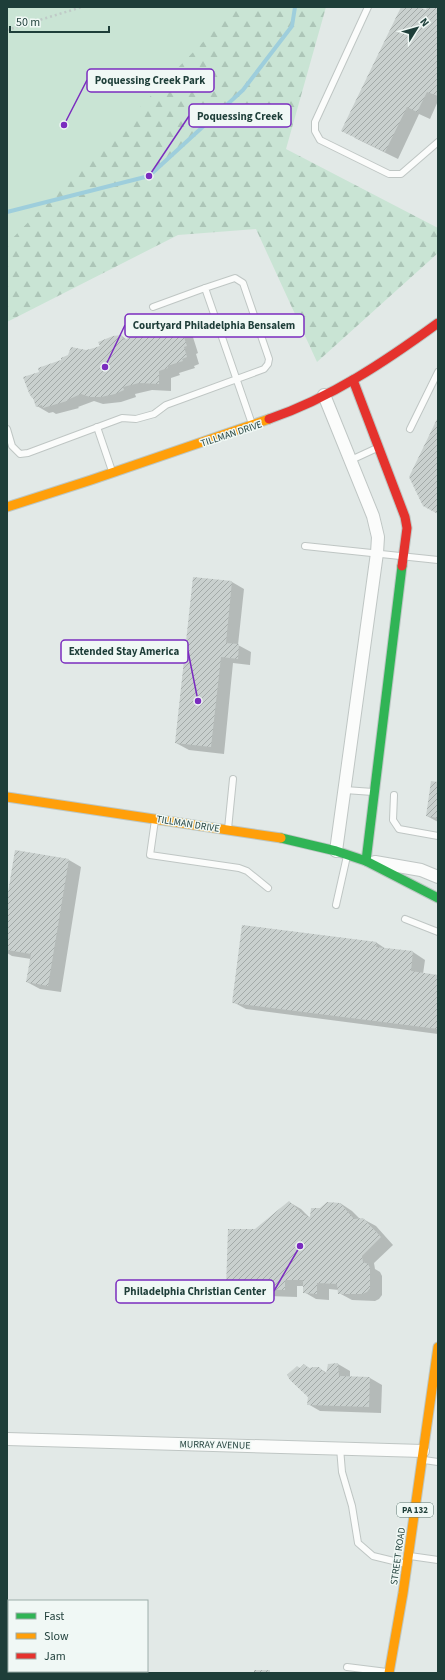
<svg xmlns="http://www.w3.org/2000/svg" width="445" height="1680" viewBox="0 0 445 1680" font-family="'Source Sans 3',sans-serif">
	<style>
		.forest { fill: url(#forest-firs) }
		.green { fill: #c9e4d4 }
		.shadow { fill: #0003 }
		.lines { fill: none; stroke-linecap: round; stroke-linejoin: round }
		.stream { stroke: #9ecedc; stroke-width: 4 }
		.building { fill: url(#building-hatch) }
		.lane-casing { stroke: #bfc6c4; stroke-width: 8 }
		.street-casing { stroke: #bfc6c4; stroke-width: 14 }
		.fast-casing { stroke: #bdc7c4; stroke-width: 11 }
		.slow-casing { stroke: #bdc7c4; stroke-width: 11 }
		.jam-casing { stroke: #bdc7c4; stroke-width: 11 }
		.path { stroke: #bfcac7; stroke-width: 2.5; stroke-dasharray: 2 3; stroke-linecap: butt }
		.lane { stroke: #fbfcfb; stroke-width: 6 }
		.street { stroke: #fbfcfb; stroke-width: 12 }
		.fast { stroke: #30b455; stroke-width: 9 }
		.slow { stroke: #ff9f0a; stroke-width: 9 }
		.jam { stroke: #e5322d; stroke-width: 9 }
		.labels { text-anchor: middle; stroke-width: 3; stroke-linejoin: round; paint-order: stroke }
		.shield { fill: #f0f8f5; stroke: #5d7671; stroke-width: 1 }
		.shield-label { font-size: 9px; font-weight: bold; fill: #1e3e39 }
		.street-label { font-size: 10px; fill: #1e3e39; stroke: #f0f8f5 }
		.leader { fill: none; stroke: #7b2cbf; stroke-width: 1.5 }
		.callout-dot { fill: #7b2cbf; stroke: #f0f8f5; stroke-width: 1.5 }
		.callout { fill: #f0f8f5; stroke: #7b2cbf; stroke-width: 1.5 }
		.callout-label { font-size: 11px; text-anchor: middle; font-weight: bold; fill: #1e3e39 }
	</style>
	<defs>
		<pattern id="forest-firs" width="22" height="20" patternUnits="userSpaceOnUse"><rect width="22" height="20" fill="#c9e4d4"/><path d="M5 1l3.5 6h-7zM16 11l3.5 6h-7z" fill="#acc5b7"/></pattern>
		<pattern id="building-hatch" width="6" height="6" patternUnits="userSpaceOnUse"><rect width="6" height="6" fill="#c9d0ce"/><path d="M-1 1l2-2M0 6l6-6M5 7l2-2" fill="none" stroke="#a3aaa8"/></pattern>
	</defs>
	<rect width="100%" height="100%" fill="#e2e9e7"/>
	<polygon class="forest" points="7,7 326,7 286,149 438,228 438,253 317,362 256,229 178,235 7,322"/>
	<polygon class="green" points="7,7 237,7 7,244"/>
	<g class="shadow">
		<polygon points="402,7 417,7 426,11 428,7 438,7 438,101 430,119 419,114 398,159 355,138"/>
		<polygon points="180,327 192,334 198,353 196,354 199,364 194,366 195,368 179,373 180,375 171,378 171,391 152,390 135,394 136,397 121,402 103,404 94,401 78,407 79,408 56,414 53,412 49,413 37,406 40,372 86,351 94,349 122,336 127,340 155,330 160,333"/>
		<polygon points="194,578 232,582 244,589 238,645 251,652 250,665 233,663 224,754 189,750 176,743"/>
		<polygon points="438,781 438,822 427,816"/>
		<polygon points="69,860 81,867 61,992 40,989 27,982 31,959 12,956 7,953 7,905"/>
		<polygon points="377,943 386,949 413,952 425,960 423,974 438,976 438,1034 246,1009 233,1002"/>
		<polygon points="289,1202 301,1209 310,1218 321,1209 340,1203 352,1211 360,1219 363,1219 376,1226 393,1245 374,1263 375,1269 380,1272 382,1276 382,1295 379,1299 375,1301 352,1300 339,1293 339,1290 329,1289 329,1300 316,1299 304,1292 304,1286 297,1286 297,1297 240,1295 227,1288 255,1230"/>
		<polygon points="338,1364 350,1371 350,1377 370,1378 382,1385 381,1413 320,1411 308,1404 309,1396 301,1369 304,1365 311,1369 319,1368 327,1373"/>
	</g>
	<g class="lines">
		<polyline class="stream" points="7,212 149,176 243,90 292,26 295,7"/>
	</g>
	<g class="building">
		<polygon points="401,7 419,7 426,10 427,7 438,7 438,96 427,92 417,112 407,107 385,152 341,131"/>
		<polygon points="180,326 187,346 184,347 187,357 182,359 183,361 167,366 168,368 159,371 159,384 139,383 123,387 124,390 115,394 101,397 90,397 81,394 67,400 67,401 43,408 42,405 36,407 33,398 32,398 29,393 23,377 39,372 38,368 61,360 61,358 68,355 71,347 86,350 94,348 100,346 98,342 113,336 122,335 123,340 155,329 157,333"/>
		<polygon points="438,417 438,514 423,506 409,477"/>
		<polygon points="193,577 232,581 226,643 239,644 238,659 221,657 211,747 175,743"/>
		<polygon points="431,781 438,782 438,818 426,816"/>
		<polygon points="15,850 69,859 48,986 26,982 31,954 7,950 7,899"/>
		<polygon points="242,925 377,942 376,947 413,951 411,971 438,975 438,1029 232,1003"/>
		<polygon points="289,1201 304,1215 310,1217 311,1208 320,1208 327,1202 340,1203 354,1219 363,1218 381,1237 362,1256 363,1262 368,1264 370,1268 370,1288 367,1292 362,1294 338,1294 337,1284 317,1283 317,1294 303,1293 303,1280 285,1280 285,1290 226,1288 228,1229 255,1229"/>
		<polygon points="338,1363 339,1376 370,1377 369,1407 307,1405 308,1397 290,1380 287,1375 297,1366 300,1368 304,1364 309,1368 314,1367 319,1367 326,1374 328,1364"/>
		<rect x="254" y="1670" width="16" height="3"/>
	</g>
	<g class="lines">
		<g class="lane-casing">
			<g id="lane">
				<polyline points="368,7 315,122 315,131 320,140 389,174 401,174 438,142"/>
				<polyline points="153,307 205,288"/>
				<polyline points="97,427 112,471"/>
				<polyline points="7,429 12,446 20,454 28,453 122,418 136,419 154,414 166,405 264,369 268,364 269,359 243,283 235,278 205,288 252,424"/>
				<polyline points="410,429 438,372"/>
				<polyline points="351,460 377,448"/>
				<polyline points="305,546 438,560"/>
				<polyline points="345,790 373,792"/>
				<polyline points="394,795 393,820 399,829 438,836"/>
				<polyline points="155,820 150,855 239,868 247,871 268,888"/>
				<polyline points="228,829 233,779"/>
				<polyline points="336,905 347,856"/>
				<polyline points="405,919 438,932"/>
				<polyline points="340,1448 342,1472 352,1506 358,1543 373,1556 406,1564"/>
				<polyline points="424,1460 438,1462"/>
				<polyline points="410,1556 438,1560"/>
				<polyline points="347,1667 387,1672"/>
			</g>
		</g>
		<g class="street-casing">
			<g id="street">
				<polyline points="324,395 373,516 378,537 377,553 336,851"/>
				<polyline points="375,862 421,870 438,877"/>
				<polyline points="7,1439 423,1451"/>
			</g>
		</g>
		<g class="fast-casing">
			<g id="fast">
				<polyline points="281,838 336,851 366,861 438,898"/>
				<polyline points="366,861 402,566"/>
			</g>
		</g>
		<g class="slow-casing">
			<g id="slow">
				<polyline points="7,507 91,480 269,419"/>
				<polyline points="7,797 281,838"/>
				<polyline points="389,1673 403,1593 438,1347"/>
			</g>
		</g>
		<g class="jam-casing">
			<g id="jam">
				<polyline points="353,380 405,517 407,528 402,566"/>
				<path d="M 269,419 C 331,398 386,361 438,323"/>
			</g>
		</g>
		<polyline class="path" points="7,30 82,7"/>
		<use href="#lane" class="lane"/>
		<use href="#street" class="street"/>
		<use href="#fast" class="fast"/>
		<use href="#slow" class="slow"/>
		<use href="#jam" class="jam"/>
	</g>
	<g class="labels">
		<rect class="shield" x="397" y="1503" width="36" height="14" rx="3"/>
		<g class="shield-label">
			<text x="415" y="1513">PA 132</text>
		</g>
		<g class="street-label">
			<text transform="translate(231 433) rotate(-18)" y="4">TILLMAN DRIVE</text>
			<text transform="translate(188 823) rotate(9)" y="4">TILLMAN DRIVE</text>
			<text transform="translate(215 1444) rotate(1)" y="4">MURRAY AVENUE</text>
			<text transform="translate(397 1556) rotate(-82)" y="4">STREET ROAD</text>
		</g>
	</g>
	<path class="leader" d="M64 125L87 80M149 176L189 116M105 367L125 325M198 701L188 651M300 1246L274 1291"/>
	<g class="callout-dot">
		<circle cx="64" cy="125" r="4"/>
		<circle cx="149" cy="176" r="4"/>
		<circle cx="105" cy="367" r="4"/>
		<circle cx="198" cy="701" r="4"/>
		<circle cx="300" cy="1246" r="4"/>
	</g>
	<g class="callout">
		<rect x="87" y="69" width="127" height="23" rx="4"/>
		<rect x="189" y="104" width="102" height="23" rx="4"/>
		<rect x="125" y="314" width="179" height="23" rx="4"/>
		<rect x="61" y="640" width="127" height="23" rx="4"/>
		<rect x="116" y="1280" width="158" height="23" rx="4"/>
	</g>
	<g class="callout-label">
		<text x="150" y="84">Poquessing Creek Park</text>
		<text x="240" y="120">Poquessing Creek</text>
		<text x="214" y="329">Courtyard Philadelphia Bensalem</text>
		<text x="124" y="655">Extended Stay America</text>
		<text x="195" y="1295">Philadelphia Christian Center</text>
	</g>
	<rect width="445" height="1680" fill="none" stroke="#1e3e39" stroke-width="16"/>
	<rect x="8" y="1600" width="140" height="72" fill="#f0f8f5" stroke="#9caeaa"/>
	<rect x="16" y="1613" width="20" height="6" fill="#30b455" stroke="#9caeaa"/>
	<text x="44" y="1620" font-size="12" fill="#1e3e39">Fast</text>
	<rect x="16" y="1633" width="20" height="6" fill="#ff9f0a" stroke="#9caeaa"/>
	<text x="44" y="1640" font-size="12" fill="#1e3e39">Slow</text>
	<rect x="16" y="1653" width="20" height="6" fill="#e5322d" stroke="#9caeaa"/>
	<text x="44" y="1660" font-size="12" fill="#1e3e39">Jam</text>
	<g transform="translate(417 28) rotate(53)" stroke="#f0f8f5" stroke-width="3" paint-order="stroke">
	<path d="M0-3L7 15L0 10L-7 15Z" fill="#1e3e39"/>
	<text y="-6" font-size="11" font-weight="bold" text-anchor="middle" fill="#1e3e39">N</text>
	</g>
	<path d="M10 26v6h99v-6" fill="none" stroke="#1e3e39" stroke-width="2"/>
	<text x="16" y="26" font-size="12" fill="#1e3e39" stroke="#f0f8f5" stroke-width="3" paint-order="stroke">50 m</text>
</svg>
